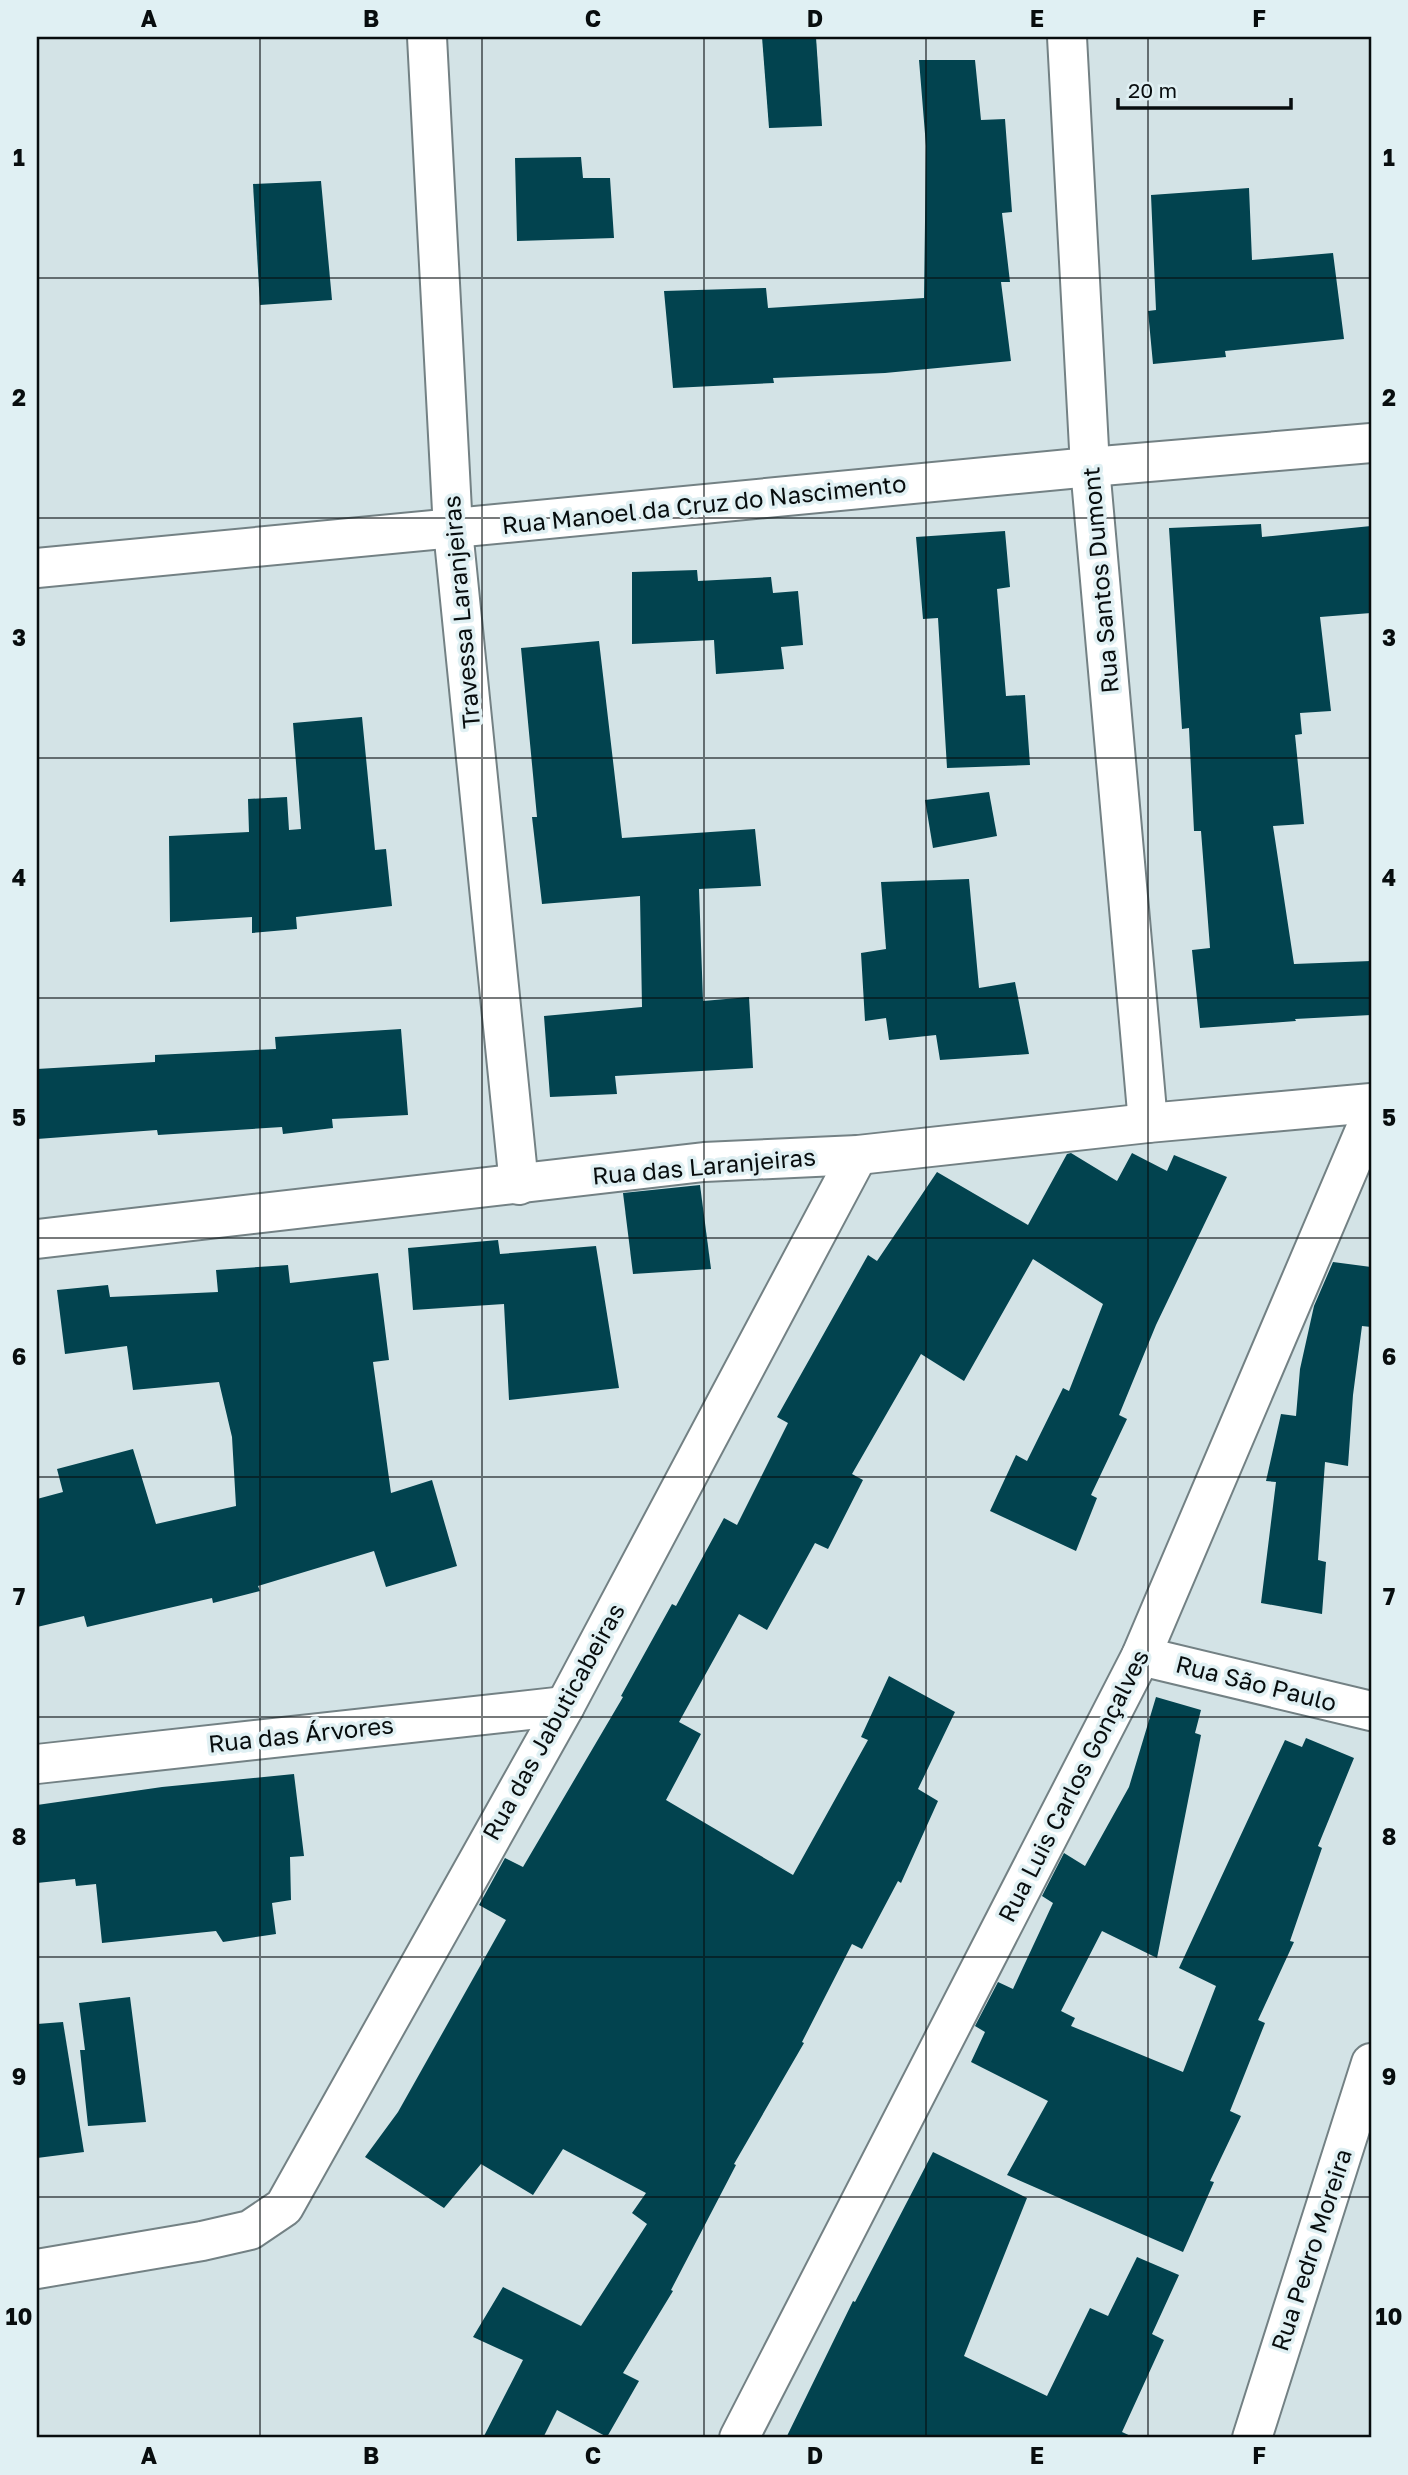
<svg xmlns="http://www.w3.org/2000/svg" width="1408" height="2475" viewBox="0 0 1408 2475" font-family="'Golos Text',sans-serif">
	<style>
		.building { fill: #02434f }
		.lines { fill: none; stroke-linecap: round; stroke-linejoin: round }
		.street-casing { stroke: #738184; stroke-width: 42 }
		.street { stroke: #fff; stroke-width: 38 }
		.grid { fill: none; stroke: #080d0e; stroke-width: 2; stroke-opacity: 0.55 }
		.labels { text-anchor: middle; stroke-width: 7; stroke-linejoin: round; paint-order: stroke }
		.street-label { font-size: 24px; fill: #080d0e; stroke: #e0f0f3 }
		.neatline { fill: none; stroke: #080d0e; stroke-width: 2.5 }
		.grid-label { font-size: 23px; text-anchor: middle; font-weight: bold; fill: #080d0e }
	</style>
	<rect width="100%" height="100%" fill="#d3e3e6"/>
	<g class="building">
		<polygon points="762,37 816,37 822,126 769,128"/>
		<polygon points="919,60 975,60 981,120 1005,119 1012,212 1002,213 1010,282 1001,282 1011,361 885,373 773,378 774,383 673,388 664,291 766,288 768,308 924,298 926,146"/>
		<polygon points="581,157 583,178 610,178 614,238 517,241 515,158"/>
		<polygon points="321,181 332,300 260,305 253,184"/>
		<polygon points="1249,188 1252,260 1333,253 1344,339 1225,351 1226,357 1153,364 1148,311 1156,310 1151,195"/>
		<polygon points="1261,524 1262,537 1371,526 1371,613 1320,617 1331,711 1300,713 1302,734 1295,735 1304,824 1273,826 1294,964 1371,961 1371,1015 1295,1019 1296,1021 1200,1028 1192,950 1210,948 1201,831 1194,831 1189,728 1182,729 1169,528"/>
		<polygon points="1005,531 1010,587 997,589 1006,696 1025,695 1030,765 947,768 938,618 923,619 916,537"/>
		<polygon points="697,570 698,581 771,577 773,593 798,591 803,645 781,647 784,669 716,674 714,640 632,644 632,572"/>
		<polygon points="599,641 622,838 755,829 761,886 699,889 703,1001 749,997 753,1068 615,1076 617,1094 550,1097 544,1016 642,1007 640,896 542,904 532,817 537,817 521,648"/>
		<polygon points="362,717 375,850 386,849 392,906 296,917 297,929 252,933 252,917 170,922 169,836 249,832 248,799 287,797 289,830 301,829 293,723"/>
		<polygon points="989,792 997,836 933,848 925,800"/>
		<polygon points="969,879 979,988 1015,982 1029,1054 940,1060 936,1035 889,1040 886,1018 865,1021 861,953 886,949 881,882"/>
		<polygon points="401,1029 408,1115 332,1119 333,1128 283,1134 282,1127 158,1135 157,1130 37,1139 37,1069 155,1062 155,1055 276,1049 275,1037"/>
		<polygon points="1071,1153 1117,1181 1132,1153 1167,1171 1174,1155 1227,1177 1156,1325 1119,1415 1127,1419 1091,1495 1097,1498 1076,1551 990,1511 1016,1455 1027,1461 1063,1388 1069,1391 1103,1304 1033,1259 964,1381 921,1354 852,1474 863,1480 828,1549 815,1543 767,1630 739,1614 679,1722 701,1734 666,1800 793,1875 868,1740 861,1737 889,1676 955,1712 918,1789 938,1801 901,1883 898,1881 862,1949 852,1944 802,2042 804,2043 734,2164 736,2165 671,2290 673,2291 623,2373 639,2381 607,2437 557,2410 543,2438 483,2438 523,2360 473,2337 503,2287 581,2326 647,2224 632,2213 646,2193 563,2149 533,2195 481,2164 444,2208 365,2157 398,2112 506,1920 479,1905 505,1858 523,1867 623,1697 621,1696 672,1604 676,1606 724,1518 737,1525 788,1423 777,1417 868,1255 877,1261 937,1172 1028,1225 1067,1154"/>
		<polygon points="700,1185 711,1269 633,1274 623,1193"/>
		<polygon points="498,1240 500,1254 596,1246 619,1388 509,1400 504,1304 413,1310 408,1248"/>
		<polygon points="1333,1262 1371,1267 1371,1327 1362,1326 1353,1395 1348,1466 1325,1462 1318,1560 1326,1562 1322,1614 1261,1603 1276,1482 1266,1481 1281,1414 1296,1416 1300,1369 1314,1306"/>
		<polygon points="288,1265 290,1283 378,1273 389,1360 373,1362 391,1493 432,1480 457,1566 386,1587 374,1551 258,1586 260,1591 213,1603 212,1598 87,1627 84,1616 37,1627 37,1499 63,1492 57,1469 133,1449 156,1524 236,1506 232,1437 219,1382 133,1390 127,1346 65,1354 57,1290 108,1285 110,1297 218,1292 216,1270"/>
		<polygon points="1156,1697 1201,1710 1195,1733 1201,1735 1157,1958 1102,1931 1061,2011 1075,2018 1071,2026 1183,2072 1216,1986 1179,1968 1285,1740 1302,1747 1306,1738 1354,1758 1318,1846 1322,1848 1290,1941 1294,1942 1258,2020 1265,2023 1230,2111 1241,2116 1210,2181 1214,2182 1183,2252 1007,2175 1048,2101 971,2062 985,2032 975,2026 998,1982 1013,1989 1053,1903 1042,1896 1064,1853 1085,1866 1129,1787"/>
		<polygon points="294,1774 304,1856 290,1857 291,1900 272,1903 276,1934 223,1942 216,1931 102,1943 96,1884 76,1886 75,1879 37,1883 37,1805 162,1787"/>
		<polygon points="130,1997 146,2122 88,2126 80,2050 85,2050 79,2003"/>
		<polygon points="63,2022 84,2152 37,2158 37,2024"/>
		<polygon points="933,2152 1027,2198 964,2356 1047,2396 1090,2308 1108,2316 1137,2257 1179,2275 1152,2334 1164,2340 1122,2432 1135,2438 786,2438 853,2301 855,2302"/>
	</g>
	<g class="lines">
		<g class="street-casing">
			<g id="street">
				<polyline points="427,37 453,530 519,1185"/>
				<polyline points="1067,37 1090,467 1148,1123"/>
				<polyline points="37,568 1090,467 1371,443"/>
				<polyline points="37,1239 704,1162 858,1155 1148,1123 1371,1103"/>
				<polyline points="1141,1656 1371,1711"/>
				<polyline points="37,1764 565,1706"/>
				<polyline points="37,2269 202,2241 250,2230 284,2207 565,1706 858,1155"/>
				<polyline points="739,2438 1141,1656 1371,1116"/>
				<polyline points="1252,2438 1371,2063"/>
			</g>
		</g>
		<use href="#street" class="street"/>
	</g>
	<path class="grid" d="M 260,37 L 260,2438M 482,37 L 482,2438M 704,37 L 704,2438M 926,37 L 926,2438M 1148,37 L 1148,2438M 37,278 L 1371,278M 37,518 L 1371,518M 37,758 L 1371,758M 37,998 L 1371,998M 37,1238 L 1371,1238M 37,1477 L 1371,1477M 37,1717 L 1371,1717M 37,1957 L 1371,1957M 37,2197 L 1371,2197"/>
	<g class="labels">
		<g class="street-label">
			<text transform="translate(704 505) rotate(-6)" y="8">Rua Manoel da Cruz do Nascimento</text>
			<text transform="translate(1101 580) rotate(-95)" y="8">Rua Santos Dumont</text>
			<text transform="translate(462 612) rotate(-95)" y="8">Travessa Laranjeiras</text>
			<text transform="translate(704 1167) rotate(-5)" y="8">Rua das Laranjeiras</text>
			<text transform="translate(1256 1684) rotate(14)" y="8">Rua São Paulo</text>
			<text transform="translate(554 1722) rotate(-61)" y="8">Rua das Jabuticabeiras</text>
			<text transform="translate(301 1735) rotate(-6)" y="8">Rua das Árvores</text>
			<text transform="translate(1074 1786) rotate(-63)" y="8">Rua Luis Carlos Gonçalves</text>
			<text transform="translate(1312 2250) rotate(-72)" y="8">Rua Pedro Moreira</text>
		</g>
	</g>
	<rect width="1408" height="2475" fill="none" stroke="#e0f0f3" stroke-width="77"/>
	<path d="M1118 98v10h173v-10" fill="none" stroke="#080d0e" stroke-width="3.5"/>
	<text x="1128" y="98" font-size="21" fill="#080d0e" stroke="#e0f0f3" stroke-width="5" paint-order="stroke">20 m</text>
	<rect x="38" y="38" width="1332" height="2398" class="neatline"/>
	<g class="grid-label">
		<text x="149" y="27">A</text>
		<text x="371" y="27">B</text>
		<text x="593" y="27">C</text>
		<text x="815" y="27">D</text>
		<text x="1037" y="27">E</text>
		<text x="1259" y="27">F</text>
		<text x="19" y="166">1</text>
		<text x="1389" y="166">1</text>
		<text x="19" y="406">2</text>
		<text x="1389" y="406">2</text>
		<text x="19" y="646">3</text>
		<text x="1389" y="646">3</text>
		<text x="19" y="886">4</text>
		<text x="1389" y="886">4</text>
		<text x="19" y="1126">5</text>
		<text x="1389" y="1126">5</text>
		<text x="19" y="1365">6</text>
		<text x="1389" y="1365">6</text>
		<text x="19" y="1605">7</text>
		<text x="1389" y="1605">7</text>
		<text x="19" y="1845">8</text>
		<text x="1389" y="1845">8</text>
		<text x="19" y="2085">9</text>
		<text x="1389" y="2085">9</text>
		<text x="19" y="2325">10</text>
		<text x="1389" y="2325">10</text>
		<text x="149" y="2464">A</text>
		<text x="371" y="2464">B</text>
		<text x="593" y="2464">C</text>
		<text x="815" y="2464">D</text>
		<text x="1037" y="2464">E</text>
		<text x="1259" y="2464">F</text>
	</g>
</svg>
